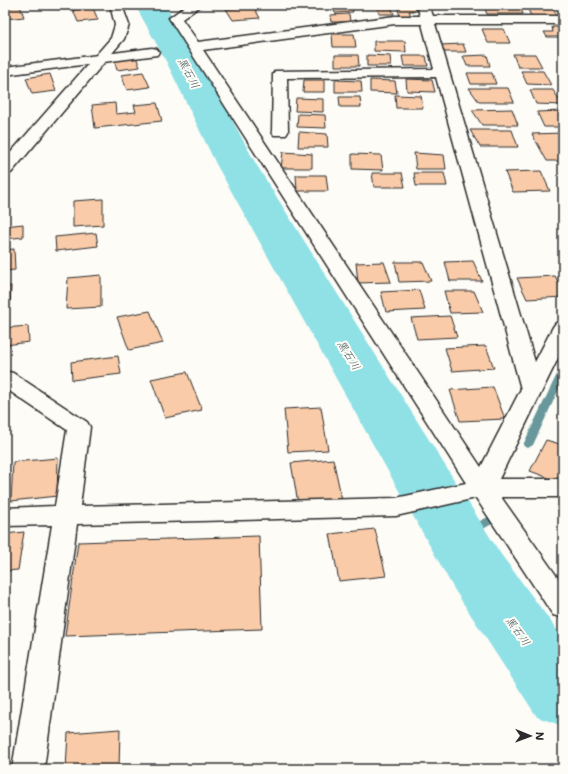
<svg xmlns="http://www.w3.org/2000/svg" width="568" height="774" viewBox="0 0 568 774" font-family="'Shantell Sans','Klee One',sans-serif">
	<style>
		.lines { fill: none; stroke-linecap: round; stroke-linejoin: round }
		.stream { fill: #67989b; fill-rule: evenodd }
		.river { fill: #8fe1e6; fill-rule: evenodd }
		.building { fill: #f9cba8; stroke: #2b2b2b }
		.street-casing { stroke: #2b2b2b; stroke-width: 3 }
		.secondary-casing { stroke: #2b2b2b; stroke-width: 3 }
		.street { fill: #fdfcf7; fill-rule: evenodd }
		.secondary { fill: #fdfcf7; fill-rule: evenodd }
		.labels { text-anchor: middle; stroke-width: 4; stroke-linejoin: round; paint-order: stroke }
		.water-label { font-size: 11px; font-style: italic; fill: #44585a; stroke: #fdfcf7 }
	</style>
	<rect width="100%" height="100%" fill="#fdfcf7"/>
	<filter id="ink" filterUnits="userSpaceOnUse"><feTurbulence type="fractalNoise" baseFrequency=".025" numOctaves="2"/><feDisplacementMap in="SourceGraphic" scale="8" xChannelSelector="R" yChannelSelector="G"/><feConvolveMatrix kernelMatrix="1 2 1 2 8 2 1 2 1" color-interpolation-filters="sRGB"/></filter>
	<g filter="url(#ink)">
		<g class="lines">
			<g class="stream">
				<polygon points="563,367 563,380 533,445 528,448 525,447 523,445 559,370"/>
				<polygon points="490,516 494,517 495,520 494,523 481,530 482,571 481,574 477,575 473,574 472,571 471,528 472,525"/>
			</g>
			<polygon class="river" points="135,5 165,5 201,63 256,164 500,553 563,638 563,726 537,717 454,589 216,164 167,63"/>
		</g>
		<g class="building">
			<polygon points="333,5 352,5 353,12 335,13"/>
			<polygon points="437,5 519,5 523,14 487,14 484,7 438,7"/>
			<polygon points="526,5 551,5 557,16 531,16"/>
			<polygon points="20,6 24,17 5,19 5,7"/>
			<polygon points="253,6 260,18 233,20 226,9"/>
			<polygon points="397,6 418,6 420,11 409,11 411,16 400,16"/>
			<polygon points="377,7 391,7 394,14 379,14"/>
			<polygon points="93,8 98,20 78,22 73,10"/>
			<polygon points="349,14 350,22 331,22 330,15"/>
			<polygon points="552,27 563,27 563,37 547,37 544,32 553,32"/>
			<polygon points="482,29 504,29 510,43 488,43"/>
			<polygon points="332,34 354,34 356,47 333,47"/>
			<polygon points="374,41 405,41 406,52 374,51"/>
			<polygon points="463,44 466,52 443,52 440,45"/>
			<polygon points="513,54 535,54 542,67 518,67"/>
			<polygon points="335,55 358,55 359,66 335,66"/>
			<polygon points="367,55 390,56 391,66 367,66"/>
			<polygon points="487,55 490,66 467,66 463,56"/>
			<polygon points="402,56 426,56 428,66 404,66"/>
			<polygon points="136,57 140,67 117,70 114,60"/>
			<polygon points="521,71 543,71 551,85 527,84"/>
			<polygon points="143,72 150,87 127,90 121,75"/>
			<polygon points="467,73 492,73 496,84 471,84"/>
			<polygon points="50,74 56,91 32,94 26,78"/>
			<polygon points="406,79 432,80 435,92 407,91"/>
			<polygon points="304,80 324,80 324,92 303,92"/>
			<polygon points="335,80 361,81 362,92 335,92"/>
			<polygon points="370,80 395,81 397,93 370,92"/>
			<polygon points="469,88 508,88 514,102 479,102"/>
			<polygon points="530,90 553,90 562,105 536,104"/>
			<polygon points="395,95 421,96 423,108 396,108"/>
			<polygon points="339,97 360,97 361,107 340,107"/>
			<polygon points="296,98 323,99 323,112 295,111"/>
			<polygon points="115,103 116,114 136,112 134,105 157,103 162,121 95,128 92,105"/>
			<polygon points="512,109 518,125 482,125 472,110"/>
			<polygon points="561,111 563,127 544,127 537,112"/>
			<polygon points="298,114 325,115 326,128 297,127"/>
			<polygon points="470,130 512,130 518,147 480,147"/>
			<polygon points="299,132 327,134 328,147 298,147"/>
			<polygon points="563,133 563,161 547,161 532,134"/>
			<polygon points="283,152 312,154 312,168 281,168"/>
			<polygon points="414,153 444,155 446,169 416,169"/>
			<polygon points="352,154 381,155 383,170 352,169"/>
			<polygon points="541,171 550,191 513,192 505,172"/>
			<polygon points="372,173 402,173 405,187 374,187"/>
			<polygon points="414,173 444,173 447,186 416,186"/>
			<polygon points="296,175 326,175 328,191 297,191"/>
			<polygon points="103,199 103,225 73,227 73,201"/>
			<polygon points="23,224 23,237 5,239 5,226"/>
			<polygon points="96,233 98,246 56,251 55,237"/>
			<polygon points="14,249 15,270 5,271 5,250"/>
			<polygon points="473,261 482,281 450,281 445,262"/>
			<polygon points="384,262 391,282 358,283 356,263"/>
			<polygon points="395,262 423,262 431,281 399,282"/>
			<polygon points="101,275 101,307 66,309 68,278"/>
			<polygon points="555,276 563,291 563,297 527,299 517,278"/>
			<polygon points="5,286 11,286 10,307 5,308"/>
			<polygon points="419,290 425,310 386,312 381,292"/>
			<polygon points="444,291 474,291 483,312 450,313"/>
			<polygon points="150,311 163,343 129,350 117,317"/>
			<polygon points="450,316 457,337 417,339 411,318"/>
			<polygon points="28,326 29,342 5,345 5,328"/>
			<polygon points="486,346 494,368 452,371 445,348"/>
			<polygon points="118,356 121,374 72,380 71,362"/>
			<polygon points="187,372 202,410 165,418 151,379"/>
			<polygon points="493,387 505,419 460,421 450,390"/>
			<polygon points="321,407 328,450 288,452 284,409"/>
			<polygon points="546,440 563,445 563,483 530,471"/>
			<polygon points="58,458 57,496 11,501 13,462"/>
			<polygon points="333,459 342,500 298,503 291,463"/>
			<polygon points="375,529 386,576 339,581 330,534"/>
			<polygon points="24,532 18,570 5,571 5,534"/>
			<polygon points="259,536 262,629 65,636 78,542"/>
			<polygon points="120,729 119,769 66,769 68,733"/>
		</g>
		<g class="lines">
			<g class="street-casing">
				<g id="street">
					<path d="M 187,5 L 202,5 L 182,19 L 198,42 L 395,16 L 420,16 L 417,5 L 429,5 L 433,16 L 563,16 L 563,24 L 435,24 L 535,362 L 553,327 L 556,323 L 563,321 L 563,348 L 499,479 L 563,479 L 563,497 L 501,497 L 563,585 L 563,618 L 553,615 L 476,498 L 396,516 L 77,524 L 44,769 L 12,769 L 52,525 L 5,526 L 5,508 L 55,506 L 67,430 L 5,388 L 5,371 L 13,373 L 87,422 L 90,427 L 80,506 L 396,498 L 466,483 L 169,18 ZM 395,24 L 422,24 L 434,69 L 275,71 L 273,74 L 272,132 L 274,135 L 286,135 L 288,132 L 287,78 L 436,77 L 521,389 L 481,467 L 203,50 Z"/>
					<polygon points="152,48 157,49 159,52 157,55 5,75 5,67"/>
				</g>
			</g>
			<g class="secondary-casing">
				<polygon id="secondary" points="110,5 122,5 129,25 124,39 11,173 5,174 5,159 111,38 115,25"/>
			</g>
			<use href="#street" class="street"/>
			<use href="#secondary" class="secondary"/>
		</g>
	</g>
	<g class="labels">
		<g class="water-label">
			<text transform="translate(189 73) rotate(62)" y="4">黒石川</text>
			<text transform="translate(349 355) rotate(59)" y="4">黒石川</text>
			<text transform="translate(518 631) rotate(55)" y="4">黒石川</text>
		</g>
	</g>
	<rect width="568" height="774" fill="none" stroke="#fdfcf7" stroke-width="20"/>
	<rect x="10" y="10" width="548" height="754" fill="none" stroke="#2b2b2b" stroke-width="1.5" filter="url(#ink)"/>
	<g transform="translate(530 736) rotate(91)" stroke="#fdfcf7" stroke-width="3" paint-order="stroke">
	<path d="M0-3L7 15L0 10L-7 15Z" fill="#2b2b2b"/>
	<text y="-6" font-size="11" font-weight="bold" text-anchor="middle" fill="#2b2b2b">N</text>
	</g>
</svg>
